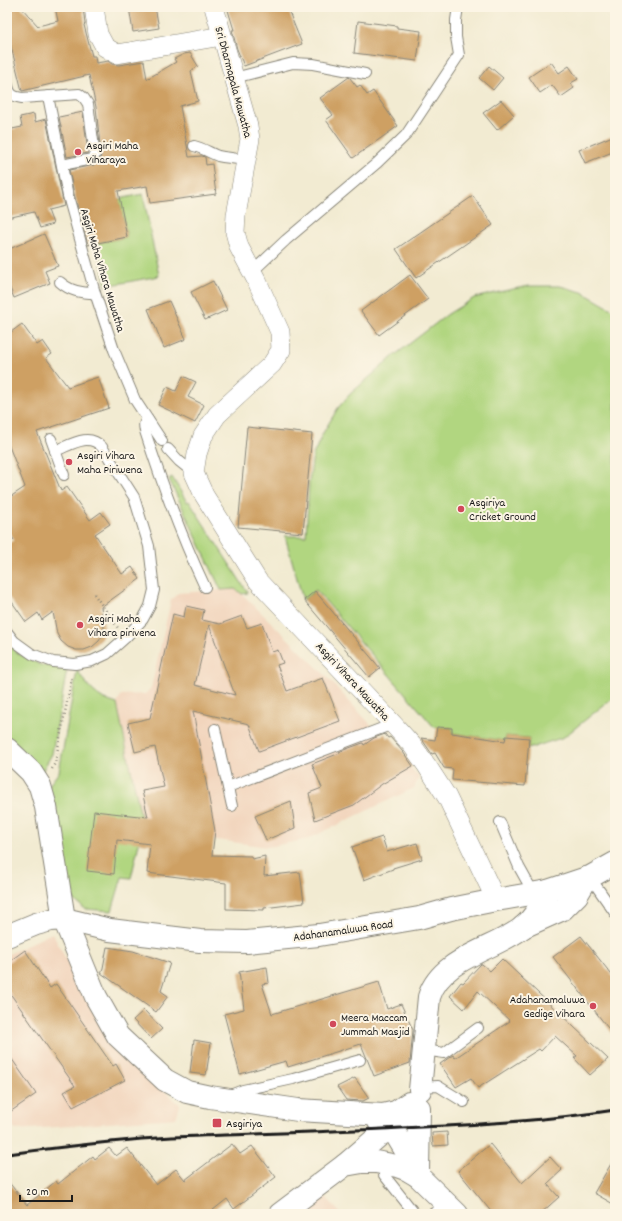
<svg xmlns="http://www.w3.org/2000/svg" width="622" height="1221" viewBox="0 0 622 1221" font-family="Dekko,sans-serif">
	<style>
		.built { fill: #f2d5bd }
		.green { fill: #b1d680; stroke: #66794e }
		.building { fill: #cea063; fill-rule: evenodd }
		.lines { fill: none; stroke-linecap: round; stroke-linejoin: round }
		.service-casing { stroke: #878477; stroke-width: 12 }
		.minor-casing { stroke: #878477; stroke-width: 20 }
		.tertiary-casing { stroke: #878477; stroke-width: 24 }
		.primary-casing { stroke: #878477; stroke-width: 24 }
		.path { stroke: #878477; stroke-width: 2.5; stroke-dasharray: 1 3; stroke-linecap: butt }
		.service { stroke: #fff; stroke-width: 10 }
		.minor { stroke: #fff; stroke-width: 19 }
		.tertiary { stroke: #fff; stroke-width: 22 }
		.primary { stroke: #fff; stroke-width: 22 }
		.rail { stroke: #1c1c1c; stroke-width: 3 }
		.poi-dot { fill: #d1495b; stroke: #fcf5e5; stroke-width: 1.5 }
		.labels { text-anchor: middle; stroke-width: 4; stroke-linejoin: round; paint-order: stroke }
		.street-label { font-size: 12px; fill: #1c1c1c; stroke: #fcf5e5 }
		.poi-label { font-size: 12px; fill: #1c1c1c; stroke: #fcf5e5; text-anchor: start }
	</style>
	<rect width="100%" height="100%" fill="#fcf5e5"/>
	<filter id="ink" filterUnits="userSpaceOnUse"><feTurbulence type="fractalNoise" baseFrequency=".025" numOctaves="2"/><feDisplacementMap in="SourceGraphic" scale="8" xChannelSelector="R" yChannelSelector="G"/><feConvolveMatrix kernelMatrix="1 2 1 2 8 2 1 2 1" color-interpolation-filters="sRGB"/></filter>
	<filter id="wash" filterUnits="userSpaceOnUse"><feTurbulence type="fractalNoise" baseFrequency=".012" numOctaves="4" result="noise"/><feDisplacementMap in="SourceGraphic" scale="16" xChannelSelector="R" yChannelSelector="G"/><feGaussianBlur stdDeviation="0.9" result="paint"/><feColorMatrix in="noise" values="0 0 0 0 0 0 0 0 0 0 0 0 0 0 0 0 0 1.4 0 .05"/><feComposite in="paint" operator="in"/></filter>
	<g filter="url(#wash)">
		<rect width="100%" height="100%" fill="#f2ebd2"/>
		<g class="built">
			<polygon points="235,589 242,594 324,674 419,777 414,788 308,839 268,847 151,831 143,826 117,704 121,695 145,694 151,689 171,600 178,593"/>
			<polygon points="52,933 109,1039 180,1105 176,1118 16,1130 7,1118 7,955"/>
			<polygon points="325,1196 341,1214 304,1214"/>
		</g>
		<g class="green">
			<polygon points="143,194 159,276 106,286 97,243 127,237 119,199"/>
			<polygon points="529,286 560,286 582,292 615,311 615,696 564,737 528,749 529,738 506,736 505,741 452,733 452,728 434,727 316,590 303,600 285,536 306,536 309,483 313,455 323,433 338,408 350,394 395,355 448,314 474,298 508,290"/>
			<polygon points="172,477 187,502 189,501 248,593 242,594 235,589 221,590 169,479"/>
			<polygon points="7,644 19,654 41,665 67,669 52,754 40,775 7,743"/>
			<path d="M 77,670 C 88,687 96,698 117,704 L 143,826 L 131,878 L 122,877 L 112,911 L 85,909 L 74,900 L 64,884 L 46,789 L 59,772 Z"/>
		</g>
		<g id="blocks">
			<g class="building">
				<polygon points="7,7 21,7 38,26 58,21 55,7 83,7 85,24 84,25 92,56 95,56 96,63 108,61 112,64 119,65 144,61 147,79 176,62 174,59 184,54 190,53 198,66 191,71 198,101 180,106 189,157 202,156 205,157 206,165 212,164 216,194 150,203 147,186 118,191 127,237 88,245 74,194 69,170 94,165 100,159 101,155 96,107 89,75 22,91 7,30"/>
				<polygon points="129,7 155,7 159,28 133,32"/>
				<polygon points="227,7 287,7 302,44 244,66 237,49 232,30 234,30"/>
				<polygon points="358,21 397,26 397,28 421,31 417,61 354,53"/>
				<polygon points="551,62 559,73 569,66 578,79 571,83 574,88 561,97 552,85 540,93 529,77"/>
				<polygon points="489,66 503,78 493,90 479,78"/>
				<polygon points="349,77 350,78 357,87 360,85 367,95 373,91 398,126 353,158 326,120 333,115 320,98"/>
				<polygon points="501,100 514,115 497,130 483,113"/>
				<polygon points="83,112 88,153 67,157 59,117"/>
				<polygon points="34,114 35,122 46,119 64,206 48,210 53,224 40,228 34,212 7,218 7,197 10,196 7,181 7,130 22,127 20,117"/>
				<polygon points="615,135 615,151 585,163 579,150"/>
				<polygon points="473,196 493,225 416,278 396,249"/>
				<polygon points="44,234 58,266 45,271 50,283 14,298 7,281 7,250"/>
				<polygon points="410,275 428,299 379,335 361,311"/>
				<polygon points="213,281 227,310 205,320 191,292"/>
				<polygon points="169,301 186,339 164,348 148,309"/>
				<polygon points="22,324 37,345 43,341 52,354 46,358 68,387 98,377 109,408 37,432 61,491 67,487 90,520 101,512 110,524 95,534 122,574 132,567 140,579 101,607 104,626 103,634 99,641 92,647 84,650 76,650 68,647 61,641 57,634 53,612 42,620 38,613 26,622 7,595 7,544 14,540 7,530 7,499 25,487 7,441 7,335"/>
				<polygon points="183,376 196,382 188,397 204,405 195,423 158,405 167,387 176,391"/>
				<polygon points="247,427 312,434 303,533 238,527"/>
				<polygon points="315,591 380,668 369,677 304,600"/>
				<path d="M 186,606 L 204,610 L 202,620 L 220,624 L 242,616 L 247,628 L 262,623 L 272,652 L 278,650 L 283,663 L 277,665 L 287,691 L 323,678 L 340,721 L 259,751 L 249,724 L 193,711 L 215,831 L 212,855 L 251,856 L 252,859 L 265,856 L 264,876 L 300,872 L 304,903 L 264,908 L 264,910 L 226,909 L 226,883 L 147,873 L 150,844 L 117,840 L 114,874 L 87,871 L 94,811 L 148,817 L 142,791 L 164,787 L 155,747 L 135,752 L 128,723 L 150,718 L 173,614 L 184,617 ZM 209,625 L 235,695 L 195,685 Z"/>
				<polygon points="437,727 452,728 452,733 505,741 506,736 529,738 525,786 452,780 453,769 444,768 435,753 432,754 421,738 435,740"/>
				<polygon points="385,734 388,738 390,737 403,752 413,766 382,784 354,805 315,820 309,793 322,788 312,764 340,753 339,752 341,751 363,743 364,745 374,738"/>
				<polygon points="291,801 295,828 266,840 255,816"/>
				<polygon points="382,837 387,852 417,843 422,859 393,868 393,869 364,880 352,847"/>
				<polygon points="581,936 615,979 615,1037 553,957"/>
				<polygon points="107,947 133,951 170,963 161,991 168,996 156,1012 101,973 103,968"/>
				<polygon points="25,950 50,988 56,984 113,1066 116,1064 125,1080 73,1107 64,1092 75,1086 7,989 7,963"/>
				<polygon points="502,959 574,1027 608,1059 590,1075 574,1058 577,1056 555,1036 541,1051 539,1049 478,1088 471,1078 456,1087 440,1064 453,1055 455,1058 510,1021 478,991 464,1009 450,996 461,982 463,983 481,964 482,964 490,971"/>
				<polygon points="267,967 269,983 262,984 272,1014 379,982 387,1009 401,1004 413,1030 410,1063 374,1076 361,1044 288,1067 286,1061 240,1074 224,1014 244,1009 239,972"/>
				<polygon points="144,1010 162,1029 151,1039 133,1020"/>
				<polygon points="194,1040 211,1043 206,1075 190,1073"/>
				<polygon points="7,1052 36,1094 7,1114"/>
				<polygon points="355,1078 369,1098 363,1101 346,1100 337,1087"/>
				<polygon points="447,1132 448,1145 433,1146 432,1133"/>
				<polygon points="232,1144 240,1154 252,1146 276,1177 234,1209 227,1199 208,1214 7,1214 7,1180 27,1205 56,1181 58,1184 93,1156 95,1159 109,1148 116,1156 127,1148 156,1185 176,1169 185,1180"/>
				<polygon points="490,1144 522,1183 550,1157 562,1170 547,1184 559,1197 540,1214 493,1214 458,1171"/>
				<polygon points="615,1157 615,1205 594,1193"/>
			</g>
		</g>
	</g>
	<g filter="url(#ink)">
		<use href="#blocks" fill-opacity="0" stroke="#878477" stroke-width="1"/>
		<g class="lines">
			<g class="service-casing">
				<g id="service">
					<polyline points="234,78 293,63 313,64 365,74"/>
					<path d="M 7,83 C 10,93 10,96 22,98 L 79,94 L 84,98 L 88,104 L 95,155 L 92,159 L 62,165"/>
					<polyline points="48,96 68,196 95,293 114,350 135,400 162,441"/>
					<path d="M 194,146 C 203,148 210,153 218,156 C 228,158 238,159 247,160"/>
					<polyline points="252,272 286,240 377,163 406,135 459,55 456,37 456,20 458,7"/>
					<path d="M 60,282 C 70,291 81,293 95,293"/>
					<path d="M 148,420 C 143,422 144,426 145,431 C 162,484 181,536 205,587"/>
					<polyline points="51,439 64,475"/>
					<polyline points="168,449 179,461 194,473"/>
					<path d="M 7,632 L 14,641 L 32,654 L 53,662 L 75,664 L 92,661 L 107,654 L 125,638 L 143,619 L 150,606 L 154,590 L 149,546 L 134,497 L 102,447 C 88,432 71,445 55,451"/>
					<polyline points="215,729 232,806"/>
					<polyline points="228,787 393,724"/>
					<polyline points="500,822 519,867 534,894"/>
					<polyline points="590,877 615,913"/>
					<polyline points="424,1050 444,1053 478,1028"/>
					<polyline points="420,1087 438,1086 464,1102"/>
					<polyline points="230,1095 243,1090 293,1079 360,1060"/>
					<polyline points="384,1175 415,1214"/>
					<polyline points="432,1214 448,1205"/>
				</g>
			</g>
			<g class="minor-casing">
				<g id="minor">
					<polyline points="94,7 98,34 105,47 117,54 222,36"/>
					<polyline points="214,7 248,126 250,139 236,215 235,232 239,247 257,281 280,332 281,350 272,364 217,415 203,436 197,454 194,473 204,495 258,581 393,724 412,745 427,766 447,797 496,900"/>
				</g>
			</g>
			<g class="tertiary-casing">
				<g id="tertiary">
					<polyline points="7,749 31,772 40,786 46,807 64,919 96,997 118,1036 165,1080 187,1092 210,1097 298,1110 383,1115 396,1112 409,1103"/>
					<path d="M 420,1090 L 429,997 C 441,958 493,950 522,928 C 535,918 541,904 548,891"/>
					<polyline points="379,1122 392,1128 412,1161 418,1176"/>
					<polyline points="345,1165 380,1135 392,1128 408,1107"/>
					<polyline points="418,1171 419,1108"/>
				</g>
			</g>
			<g class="primary-casing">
				<g id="primary">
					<polyline points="523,927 563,909 577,895 587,878"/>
					<polyline points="7,936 36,924 51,920 64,919 110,930 200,941 247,942 319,935 419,918 451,909 496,900 548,891 590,877 615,863"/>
					<polyline points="280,1214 345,1165 362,1162 376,1162 397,1166 408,1170 418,1176 457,1214"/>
				</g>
			</g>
			<g class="path">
				<polyline points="94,594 118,628"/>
				<polyline points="52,769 55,763 72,677"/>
			</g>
			<use href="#service" class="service"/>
			<use href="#minor" class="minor"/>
			<use href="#tertiary" class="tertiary"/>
			<use href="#primary" class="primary"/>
			<path class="rail" d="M 7,1154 C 62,1147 116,1140 172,1137 C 248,1134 325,1132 401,1128 C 473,1125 544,1121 615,1110"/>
		</g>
	</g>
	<g class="poi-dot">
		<circle cx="78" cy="152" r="4"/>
		<circle cx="69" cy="462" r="4"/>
		<circle cx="461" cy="509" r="4"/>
		<circle cx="80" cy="625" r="4"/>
		<circle cx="593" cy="1006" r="4"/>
		<circle cx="333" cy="1024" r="4"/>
		<rect x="212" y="1118" width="10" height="10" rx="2"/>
	</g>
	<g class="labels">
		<g class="street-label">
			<text transform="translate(234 82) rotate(75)" y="4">Sri Dharmapala Mawatha</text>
			<text transform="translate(103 270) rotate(73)" y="4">Asgiri Maha Vihara Mawatha</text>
			<text transform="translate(353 681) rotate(47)" y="4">Asgiri Vihara Mawatha</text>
			<text transform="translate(343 930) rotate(-8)" y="4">Adahanamaluwa Road</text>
		</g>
		<g class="poi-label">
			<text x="86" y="149">Asgiri Maha<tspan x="86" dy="14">Viharaya</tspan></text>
			<text x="77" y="459">Asgiri Vihara<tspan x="77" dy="14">Maha Piriwena</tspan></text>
			<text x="469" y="506">Asgiriya<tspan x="469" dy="14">Cricket Ground</tspan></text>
			<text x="88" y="622">Asgiri Maha<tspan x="88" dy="14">Vihara pirivena</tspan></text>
			<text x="585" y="1003" text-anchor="end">Adahanamaluwa<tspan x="585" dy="14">Gedige Vihara</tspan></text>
			<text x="341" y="1021">Meera Maccam<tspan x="341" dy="14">Jummah Masjid</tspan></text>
			<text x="226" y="1127">Asgiriya</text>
		</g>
	</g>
	<rect width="622" height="1221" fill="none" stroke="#fcf5e5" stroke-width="24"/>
	<path d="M20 1195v6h52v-6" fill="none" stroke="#1c1c1c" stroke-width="2"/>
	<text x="26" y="1195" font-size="12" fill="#1c1c1c" stroke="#fcf5e5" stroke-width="3" paint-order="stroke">20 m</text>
</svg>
